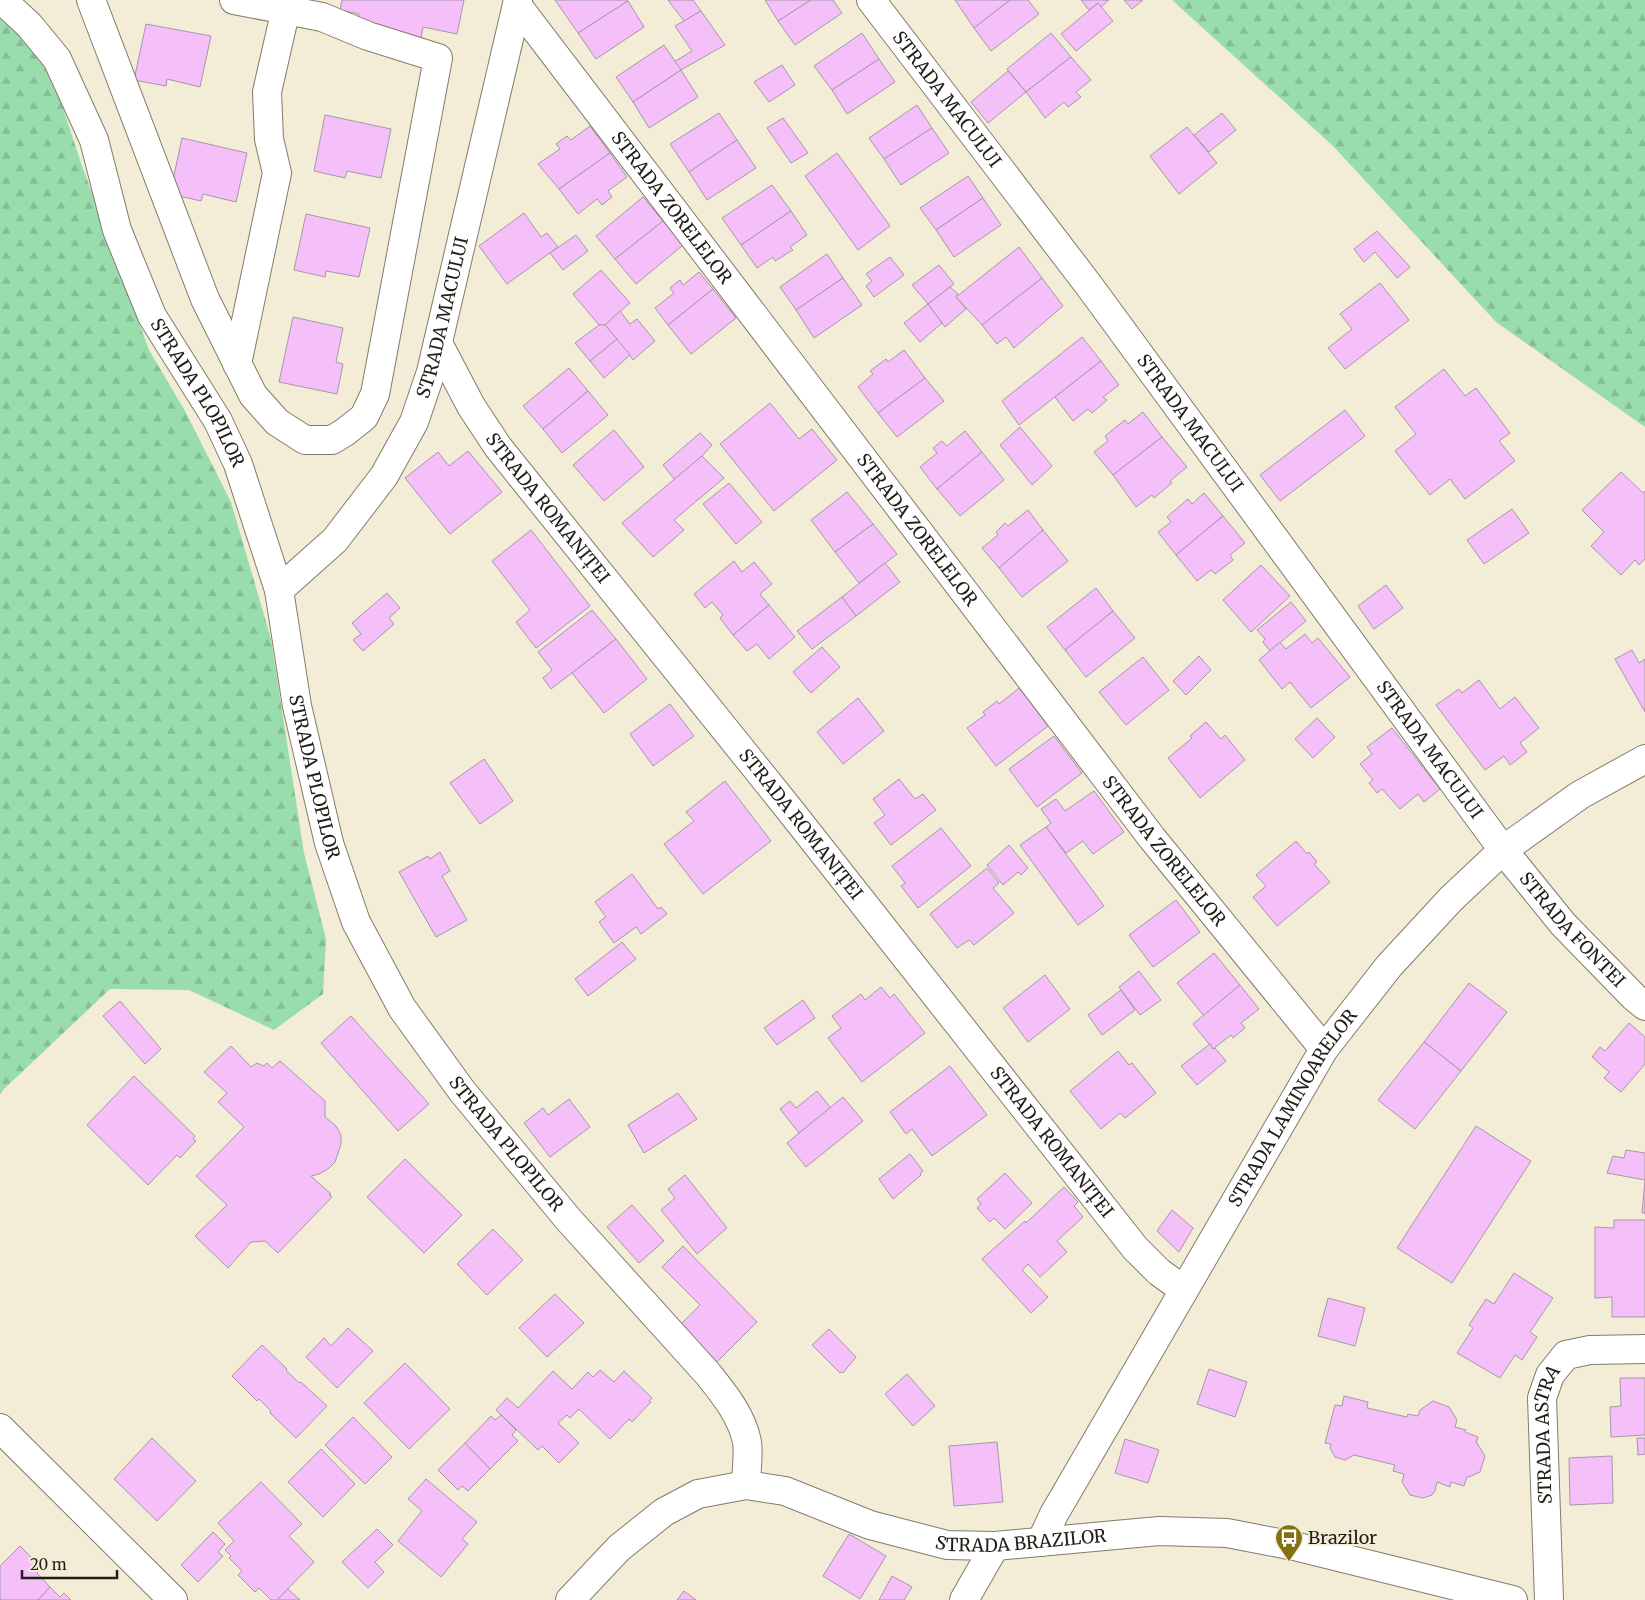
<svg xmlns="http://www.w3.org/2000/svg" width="1645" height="1600" viewBox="0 0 1645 1600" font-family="Merriweather,serif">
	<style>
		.forest { fill: url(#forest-firs) }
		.building { fill: #f5bff9; stroke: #a698a7 }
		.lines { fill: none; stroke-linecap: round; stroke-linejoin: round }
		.minor-casing { stroke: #827c6a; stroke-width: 30 }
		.minor { stroke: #fff; stroke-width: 28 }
		.labels { text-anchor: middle; stroke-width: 4; stroke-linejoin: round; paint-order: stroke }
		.street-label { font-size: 18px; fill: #211e17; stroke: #f3ecd7 }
		.poi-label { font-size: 18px; fill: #211e17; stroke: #f3ecd7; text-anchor: start }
	</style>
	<defs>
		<pattern id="forest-firs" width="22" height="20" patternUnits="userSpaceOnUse" patternTransform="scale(1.25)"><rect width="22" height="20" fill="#99ddad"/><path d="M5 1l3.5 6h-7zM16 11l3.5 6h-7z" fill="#84bd94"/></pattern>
	</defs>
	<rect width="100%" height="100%" fill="#f3ecd7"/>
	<g class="forest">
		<polygon points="1172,0 1645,0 1645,427 1496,322 1333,146"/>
		<polygon points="0,15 37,54 58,93 80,160 149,350 185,411 231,502 271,639 304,853 326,939 323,994 274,1030 189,990 110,989 3,1090 0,1095"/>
	</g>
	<g class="building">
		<polygon points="342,0 464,0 457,34 423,27 421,38 357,25 359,14 340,10"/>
		<polygon points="555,0 627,0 628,1 578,33"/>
		<polygon points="668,0 693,0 701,11 684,21"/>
		<polygon points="765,0 811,0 778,21"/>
		<polygon points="811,0 833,0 842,13 795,45 778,21"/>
		<polygon points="955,0 1010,0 974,28"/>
		<polygon points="1010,0 1028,0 1039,14 991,51 974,28"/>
		<polygon points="1081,0 1109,0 1101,7 1098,3 1089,10"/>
		<polygon points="1124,0 1143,0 1132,9"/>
		<polygon points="628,1 644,27 596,59 578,33"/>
		<polygon points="1098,3 1113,21 1076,51 1061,34"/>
		<polygon points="701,11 725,45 681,70 674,62 692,51 675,26"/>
		<polygon points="146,24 211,36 200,87 167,79 166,86 134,80"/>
		<polygon points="862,33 879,59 832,90 814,66"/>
		<polygon points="1051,33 1071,57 1026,92 1007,69"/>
		<polygon points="664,45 681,70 633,102 616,77"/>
		<polygon points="1071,57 1091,80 1076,92 1081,97 1068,107 1064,102 1045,118 1026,92"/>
		<polygon points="879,59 895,82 847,114 832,90"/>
		<polygon points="782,65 795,85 769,102 754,82"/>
		<polygon points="681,70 698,97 649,128 633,102"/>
		<polygon points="1008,71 1026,92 988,123 971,102"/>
		<polygon points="917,105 932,128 884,159 869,138"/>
		<polygon points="719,113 737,140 689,172 670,144"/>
		<polygon points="1222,113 1236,130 1209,152 1194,135"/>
		<polygon points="325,115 391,129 381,178 347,171 345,178 314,171"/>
		<polygon points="783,118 808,153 791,163 767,128"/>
		<polygon points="590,126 610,153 559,189 538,164 560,149 556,144 567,136 571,140"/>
		<polygon points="1187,127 1217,163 1179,194 1150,156"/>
		<polygon points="932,128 949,153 901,185 884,159"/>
		<polygon points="182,138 247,153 236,202 203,194 201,201 170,194"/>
		<polygon points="737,140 756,168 707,200 689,172"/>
		<polygon points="610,153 627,177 608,191 612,197 602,205 597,199 578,214 559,189"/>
		<polygon points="837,153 890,226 858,250 805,176"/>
		<polygon points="968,176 983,198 936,230 920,208"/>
		<polygon points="772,185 791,211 741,245 722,218"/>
		<polygon points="643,197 663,221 615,259 596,236"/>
		<polygon points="983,198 1001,225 954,257 936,230"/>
		<polygon points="791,211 807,235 790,247 793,250 775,261 773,257 757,268 741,245"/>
		<polygon points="524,213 541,237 547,233 558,247 507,284 479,246"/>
		<polygon points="306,214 370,228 359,277 326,271 325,277 294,270"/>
		<polygon points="663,221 683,245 636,284 615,259"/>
		<polygon points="1377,231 1410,267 1397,278 1375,252 1364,262 1354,249"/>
		<polygon points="576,235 588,251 563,270 550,253"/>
		<polygon points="1019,247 1042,278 982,325 956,297"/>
		<polygon points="827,254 843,278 796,310 780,287"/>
		<polygon points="890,257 904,275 874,297 866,286 872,281 866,274"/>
		<polygon points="939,265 954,284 928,304 912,285"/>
		<polygon points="601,270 630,303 605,325 599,325 573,294"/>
		<polygon points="699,272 713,289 668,325 655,308 674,293 670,288 680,280 683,285"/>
		<polygon points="843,278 862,305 814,338 796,310"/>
		<polygon points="1042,278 1063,306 1014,348 1006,337 997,344 982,325"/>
		<polygon points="1380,283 1409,320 1345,369 1328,348 1352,329 1340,314"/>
		<polygon points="950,287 958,294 956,297 966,309 945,327 928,304"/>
		<polygon points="713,289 736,318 691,354 668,325"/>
		<polygon points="928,304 942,323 920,342 904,323"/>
		<polygon points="620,311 630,324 637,319 655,341 633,360 605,325"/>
		<polygon points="293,317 343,328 336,362 343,364 337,394 279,382"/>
		<polygon points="599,325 605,325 617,339 590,361 575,343"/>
		<polygon points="1082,337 1101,361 1019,425 1002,401"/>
		<polygon points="617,339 630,355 604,378 590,361"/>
		<polygon points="904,350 925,378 878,413 858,387 873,374 870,371 886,359 888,362"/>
		<polygon points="1101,361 1119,385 1103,397 1107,400 1092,413 1088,409 1073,421 1055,397"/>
		<polygon points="569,368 588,391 543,429 523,406"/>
		<polygon points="1444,369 1465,396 1476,388 1510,433 1499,441 1515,461 1465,499 1450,479 1430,495 1395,451 1416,434 1395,407"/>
		<polygon points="925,378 944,401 897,437 878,413"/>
		<polygon points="588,391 608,415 562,453 543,429"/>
		<polygon points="770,403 799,439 812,429 837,460 774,511 720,444"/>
		<polygon points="1345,410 1365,436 1280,501 1260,475"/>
		<polygon points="1143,412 1162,437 1113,475 1094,452 1108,441 1105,436 1125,420 1128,424"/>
		<polygon points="1020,427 1052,466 1032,485 1000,445"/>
		<polygon points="614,430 644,467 604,501 573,465"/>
		<polygon points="965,431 982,452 937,489 920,467 937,453 933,448 942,441 947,446"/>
		<polygon points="700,433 712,445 702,456 675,480 663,465"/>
		<polygon points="1162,437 1187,467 1170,481 1172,483 1154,498 1152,495 1136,507 1113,475"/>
		<polygon points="468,451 502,492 450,534 405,478 438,452 449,466"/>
		<polygon points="982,452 1004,480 960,516 937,489"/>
		<polygon points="702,456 724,478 674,520 684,530 653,557 622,523"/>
		<polygon points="1621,472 1643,493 1645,491 1645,559 1639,565 1635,560 1621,575 1591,546 1604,532 1582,510"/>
		<polygon points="729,483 762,522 736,544 703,504"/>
		<polygon points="847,492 873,524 835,552 811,520"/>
		<polygon points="1204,493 1223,516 1176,555 1158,532 1171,522 1167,517 1188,499 1192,504"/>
		<polygon points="1512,509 1529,533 1484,564 1467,540"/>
		<polygon points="1028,510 1043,530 999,568 982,548 998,535 996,532 1005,523 1008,526"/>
		<polygon points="1223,516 1245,543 1230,555 1233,560 1215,574 1211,570 1197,581 1176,555"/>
		<polygon points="873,524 897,554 859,583 835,552"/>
		<polygon points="531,530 590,606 536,648 516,622 530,610 492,561"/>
		<polygon points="1043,530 1068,561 1022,597 999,568"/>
		<polygon points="734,561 742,572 754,562 772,584 760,594 769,605 733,635 720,618 723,615 712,602 705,608 694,594"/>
		<polygon points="885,563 900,582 856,616 842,597"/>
		<polygon points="1261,565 1290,596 1251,632 1223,600"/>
		<polygon points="1386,585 1403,608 1374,629 1358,606"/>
		<polygon points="1096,588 1113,611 1065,650 1047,627"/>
		<polygon points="387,593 400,608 389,618 394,624 363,651 353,640 361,634 352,623"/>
		<polygon points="842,597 856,616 812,649 797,631"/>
		<polygon points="1291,602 1306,621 1270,651 1263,642 1265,639 1257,630"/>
		<polygon points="769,605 795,637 769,659 757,644 747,651 733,635"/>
		<polygon points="592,610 616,639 551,689 543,678 552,670 538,652"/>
		<polygon points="1113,611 1135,638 1086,677 1065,650"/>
		<polygon points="1305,634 1312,643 1318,638 1350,677 1311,708 1290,682 1282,689 1259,660 1280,642 1286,649"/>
		<polygon points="616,639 647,679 604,713 572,673"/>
		<polygon points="822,647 840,667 811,693 793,672"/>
		<polygon points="1632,650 1639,663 1645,659 1645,712 1615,659"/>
		<polygon points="1199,656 1211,670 1186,695 1173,681"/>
		<polygon points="1143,657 1169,690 1126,725 1099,692"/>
		<polygon points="1479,680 1500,709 1515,697 1539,728 1520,743 1527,752 1510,765 1504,756 1485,770 1436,705 1459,689 1462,693"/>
		<polygon points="1019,688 1048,726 996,766 967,728 985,715 983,712 997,701 999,704"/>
		<polygon points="858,698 884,731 843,764 817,732"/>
		<polygon points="670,704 694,736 653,766 630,734"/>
		<polygon points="1317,718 1335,737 1313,758 1295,739"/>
		<polygon points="1206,722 1221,739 1225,735 1245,760 1200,798 1168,758 1192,738 1190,736"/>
		<polygon points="1392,728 1440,789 1424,802 1418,794 1400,809 1382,789 1377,793 1369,783 1373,780 1360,764 1372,754 1367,747"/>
		<polygon points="1054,736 1082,773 1037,807 1009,769"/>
		<polygon points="484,759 513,801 480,824 450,783"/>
		<polygon points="899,779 915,799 923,794 936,810 891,845 874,823 885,815 873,799"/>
		<polygon points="725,781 771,841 703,894 664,844 694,821 686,812"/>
		<polygon points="1094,791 1124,832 1093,854 1083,841 1066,853 1046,827 1051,823 1041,809 1056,799 1065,811"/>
		<polygon points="1046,827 1104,906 1078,925 1020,845"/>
		<polygon points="941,828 971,866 918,908 901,886 905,883 892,866"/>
		<polygon points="1296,841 1307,854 1309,852 1317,862 1314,864 1330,882 1277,926 1253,897 1266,886 1256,875"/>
		<polygon points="1009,845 1028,868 1021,875 1018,872 1003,885 987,865"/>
		<polygon points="440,852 450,871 442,876 467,920 436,937 399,872 428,856 430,859"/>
		<polygon points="987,868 999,883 993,888 1014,913 974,945 969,940 957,948 930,914"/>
		<polygon points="632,874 658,909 661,907 667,914 641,934 636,927 614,943 599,922 606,917 595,902"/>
		<polygon points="1176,900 1200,932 1153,967 1129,935"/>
		<polygon points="622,942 636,959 588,996 575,979"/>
		<polygon points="1214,953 1240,985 1204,1016 1177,983"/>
		<polygon points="1139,971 1161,1000 1140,1015 1119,987"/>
		<polygon points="1045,975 1070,1009 1028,1042 1003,1008"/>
		<polygon points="1469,983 1507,1012 1461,1071 1424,1042"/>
		<polygon points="1240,985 1259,1009 1241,1023 1245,1028 1233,1038 1231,1035 1213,1049 1193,1024"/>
		<polygon points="881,987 890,998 894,994 925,1033 862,1082 828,1038 841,1028 832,1016 861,994 865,1000"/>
		<polygon points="1121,990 1135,1010 1102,1035 1088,1015"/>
		<polygon points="803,1000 815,1018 777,1045 764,1028"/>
		<polygon points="120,1001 161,1049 145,1064 103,1016"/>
		<polygon points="351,1016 429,1104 398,1131 321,1043"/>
		<polygon points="1629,1023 1645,1037 1645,1064 1621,1092 1604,1078 1609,1072 1592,1057 1600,1047 1605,1051"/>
		<polygon points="1424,1042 1461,1071 1415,1129 1378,1100"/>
		<polygon points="1210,1044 1213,1049 1215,1048 1226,1061 1197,1085 1181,1066"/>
		<polygon points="231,1046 251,1067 257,1063 264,1066 267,1063 272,1068 280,1061 325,1101 325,1117 336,1126 341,1135 341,1144 335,1162 328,1169 319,1174 311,1176 331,1194 329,1195 332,1197 278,1253 265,1241 251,1242 228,1268 195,1236 227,1205 196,1176 244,1127 218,1102 227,1093 204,1072"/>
		<polygon points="1118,1051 1129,1065 1132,1063 1156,1093 1125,1118 1120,1113 1101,1129 1070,1091"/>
		<polygon points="950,1066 987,1115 932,1156 912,1129 906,1134 890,1112"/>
		<polygon points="134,1076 195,1136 193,1139 196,1141 180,1158 177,1155 148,1185 87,1125"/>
		<polygon points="817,1091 831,1108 799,1133 780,1109 790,1101 796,1108"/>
		<polygon points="678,1093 697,1119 644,1153 628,1125"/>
		<polygon points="843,1097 863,1121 806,1167 787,1143"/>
		<polygon points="569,1099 590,1127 550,1157 524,1123 543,1108 548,1115"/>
		<polygon points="1476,1126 1531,1161 1452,1283 1397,1248"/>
		<polygon points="1626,1150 1645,1153 1645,1180 1607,1173 1613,1156 1624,1158"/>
		<polygon points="910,1154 923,1171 920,1174 921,1175 893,1199 879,1179"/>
		<polygon points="405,1159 462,1215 424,1253 367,1197"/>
		<polygon points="1005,1173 1032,1203 1005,1229 994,1218 990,1222 977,1208 981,1204 977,1199"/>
		<polygon points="685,1175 727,1228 697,1254 661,1210 675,1198 668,1189"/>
		<polygon points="1645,1180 1645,1213 1642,1213"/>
		<polygon points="1064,1187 1078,1202 1074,1206 1083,1217 1057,1241 1067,1252 1040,1277 1028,1264 1022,1270 1048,1297 1031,1313 982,1259 1025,1221 1026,1223"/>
		<polygon points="632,1205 664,1241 639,1263 607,1227"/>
		<polygon points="1172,1210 1193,1228 1179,1252 1157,1231"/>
		<polygon points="1614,1220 1645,1220 1645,1317 1612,1317 1612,1297 1595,1298 1595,1227 1614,1228"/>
		<polygon points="493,1229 523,1260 487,1295 457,1264"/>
		<polygon points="683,1246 757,1322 716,1363 679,1326 700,1305 662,1267"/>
		<polygon points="1514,1273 1553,1298 1530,1332 1537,1337 1522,1360 1515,1355 1500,1378 1457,1353 1473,1328 1469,1325 1486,1299 1494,1304"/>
		<polygon points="555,1294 584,1323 547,1357 519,1328"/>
		<polygon points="1328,1298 1365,1308 1355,1346 1318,1336"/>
		<polygon points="348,1328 373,1351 337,1388 306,1357 324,1338 331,1346"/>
		<polygon points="829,1329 856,1357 843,1373 842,1372 840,1373 812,1345"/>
		<polygon points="262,1345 287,1369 286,1370 299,1383 301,1382 327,1406 296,1438 270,1413 271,1411 259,1399 257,1401 232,1376"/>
		<polygon points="405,1363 450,1409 409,1449 364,1403"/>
		<polygon points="1209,1369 1247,1382 1235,1417 1197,1404"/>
		<polygon points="600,1370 614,1382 624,1371 652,1398 649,1401 651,1402 632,1422 629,1419 610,1439 579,1409 570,1418 567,1415 558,1423 579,1443 559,1463 542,1446 538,1450 496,1410 507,1398 518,1408 553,1371 572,1389 588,1372 593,1377"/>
		<polygon points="907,1374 935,1406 913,1426 885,1394"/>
		<polygon points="1620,1378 1645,1378 1645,1435 1611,1437 1610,1407 1621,1406"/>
		<polygon points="1344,1396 1368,1402 1367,1408 1407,1417 1408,1414 1418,1416 1420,1410 1433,1401 1449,1407 1457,1420 1455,1427 1466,1430 1465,1432 1478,1437 1476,1443 1477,1443 1485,1456 1480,1472 1469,1477 1467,1477 1464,1486 1451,1482 1450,1487 1437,1482 1435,1491 1432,1495 1423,1498 1410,1495 1402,1482 1404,1474 1393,1471 1395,1465 1354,1455 1345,1460 1335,1457 1330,1448 1331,1444 1325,1443 1335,1405 1342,1406"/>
		<polygon points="501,1415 516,1430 512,1435 518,1441 490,1469 465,1443 491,1416 495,1420"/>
		<polygon points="353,1417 392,1457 365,1484 325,1445"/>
		<polygon points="152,1438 196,1481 157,1521 114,1479"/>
		<polygon points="1637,1438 1645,1438 1645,1454 1638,1455"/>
		<polygon points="1125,1439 1159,1450 1148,1483 1115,1473"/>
		<polygon points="997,1442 1003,1502 954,1506 949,1446"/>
		<polygon points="465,1443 490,1469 468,1491 462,1486 458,1490 438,1470"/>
		<polygon points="321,1449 355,1484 323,1517 288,1482"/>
		<polygon points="1612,1456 1613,1503 1570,1505 1569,1458"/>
		<polygon points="426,1479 477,1522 462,1539 468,1544 441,1577 398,1541 422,1511 408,1499"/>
		<polygon points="261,1482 302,1524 289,1536 314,1562 277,1600 271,1600 259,1588 255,1592 238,1575 242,1571 229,1558 231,1556 225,1550 234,1541 218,1523"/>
		<polygon points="377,1529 393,1545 375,1562 384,1572 368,1588 342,1562"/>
		<polygon points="213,1532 225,1544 218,1552 223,1556 198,1582 181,1565"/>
		<polygon points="849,1534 886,1556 860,1599 823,1576"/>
		<polygon points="20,1546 42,1568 37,1573 50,1587 38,1600 0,1600 0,1566"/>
		<polygon points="892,1576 912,1587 904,1600 879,1600"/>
		<polygon points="50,1587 60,1597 64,1593 71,1600 38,1600"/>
		<polygon points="288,1589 300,1600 277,1600"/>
		<polygon points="684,1591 696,1600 677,1600"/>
	</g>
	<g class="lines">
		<g class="minor-casing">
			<g id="minor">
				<path id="s1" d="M 2,0 L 29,25 L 57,59 L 94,140 L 117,230 L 152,316 L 218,421 L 238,464 L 279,590 L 297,706 L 329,843 L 356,922 L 402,1008 L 462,1091 L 568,1219 L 708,1374 C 724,1394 742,1416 747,1442 C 749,1454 746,1473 746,1485"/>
				<polyline points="91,0 205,299 253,395 277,422 305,440 332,440 345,432 364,417 375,394 438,58 368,36 322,17 234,0"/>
				<path id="s2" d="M 871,0 L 1090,287 L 1503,850 L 1563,924 L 1634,997 L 1645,1006"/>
				<path id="s3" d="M 517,5 L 1152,838 L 1324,1049"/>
				<path id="s4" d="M 438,343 L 471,406 L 498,447 L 789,809 L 1135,1248 L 1159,1272 L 1184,1290"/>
				<polyline points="237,364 277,173 269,139 267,92 288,0"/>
				<path id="s5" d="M 279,590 L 335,540 L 384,476 L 414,422 L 431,372 L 518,0"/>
				<polyline points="0,1428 173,1600"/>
				<path id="s6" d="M 1041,1542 L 1054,1514 L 1064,1497 L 1324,1049 L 1389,966 L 1451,899 L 1503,850 L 1580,795 L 1645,759"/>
				<path id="s7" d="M 570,1600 L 619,1548 L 664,1512 L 698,1494 L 746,1485 L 785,1491 L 870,1525 L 947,1545 L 995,1546 L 1159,1531 L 1227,1533 L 1294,1546 L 1513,1600"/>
				<polyline points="964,1600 995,1546"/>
				<path id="s8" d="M 1549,1600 L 1542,1398 L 1550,1375 L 1566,1355 L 1590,1350 L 1645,1349"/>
			</g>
		</g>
		<use href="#minor" class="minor"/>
	</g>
	<defs>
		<g id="bus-pin" transform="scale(1.4375)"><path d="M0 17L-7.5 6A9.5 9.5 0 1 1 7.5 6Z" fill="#827111" stroke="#f3ecd7"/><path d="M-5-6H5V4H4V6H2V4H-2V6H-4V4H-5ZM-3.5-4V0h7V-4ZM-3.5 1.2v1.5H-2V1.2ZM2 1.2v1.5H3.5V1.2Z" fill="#fff"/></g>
	</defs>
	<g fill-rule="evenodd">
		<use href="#bus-pin" x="1289" y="1538"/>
	</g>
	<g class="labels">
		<g class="street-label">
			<text dy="6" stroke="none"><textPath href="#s2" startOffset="125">STRADA MACULUI</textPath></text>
			<text dy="6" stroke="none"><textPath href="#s3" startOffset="255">STRADA ZORELELOR</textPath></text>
			<text dy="6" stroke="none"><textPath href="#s5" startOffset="326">STRADA MACULUI</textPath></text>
			<text dy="6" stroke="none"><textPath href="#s1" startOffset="445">STRADA PLOPILOR</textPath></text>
			<text dy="6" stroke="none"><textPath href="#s2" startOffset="530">STRADA MACULUI</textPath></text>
			<text dy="6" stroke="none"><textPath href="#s4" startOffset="199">STRADA ROMANIȚEI</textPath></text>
			<text dy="6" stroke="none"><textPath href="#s3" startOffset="660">STRADA ZORELELOR</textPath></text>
			<text dy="6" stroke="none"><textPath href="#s2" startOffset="935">STRADA MACULUI</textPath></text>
			<text dy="6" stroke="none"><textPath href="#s1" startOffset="850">STRADA PLOPILOR</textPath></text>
			<text dy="6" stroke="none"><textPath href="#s4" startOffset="604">STRADA ROMANIȚEI</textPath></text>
			<text dy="6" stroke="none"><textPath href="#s3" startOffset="1065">STRADA ZORELELOR</textPath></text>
			<text dy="6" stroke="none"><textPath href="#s2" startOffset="1165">STRADA FONTEI</textPath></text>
			<text dy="6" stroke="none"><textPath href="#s6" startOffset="502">STRADA LAMINOARELOR</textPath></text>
			<text dy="6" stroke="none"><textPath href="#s4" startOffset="1009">STRADA ROMANIȚEI</textPath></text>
			<text dy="6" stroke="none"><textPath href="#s1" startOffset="1270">STRADA PLOPILOR</textPath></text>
			<text dy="6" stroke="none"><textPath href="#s8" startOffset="166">STRADA ASTRA</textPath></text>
			<text dy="6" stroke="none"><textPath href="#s7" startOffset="501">STRADA BRAZILOR</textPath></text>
		</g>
		<g class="poi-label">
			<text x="1308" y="1544">Brazilor</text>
		</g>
	</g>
	<path d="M22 1570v8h95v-8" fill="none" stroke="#211e17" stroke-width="2.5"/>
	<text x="30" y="1570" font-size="15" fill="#211e17" stroke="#f3ecd7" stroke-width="4" paint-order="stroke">20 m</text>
</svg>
